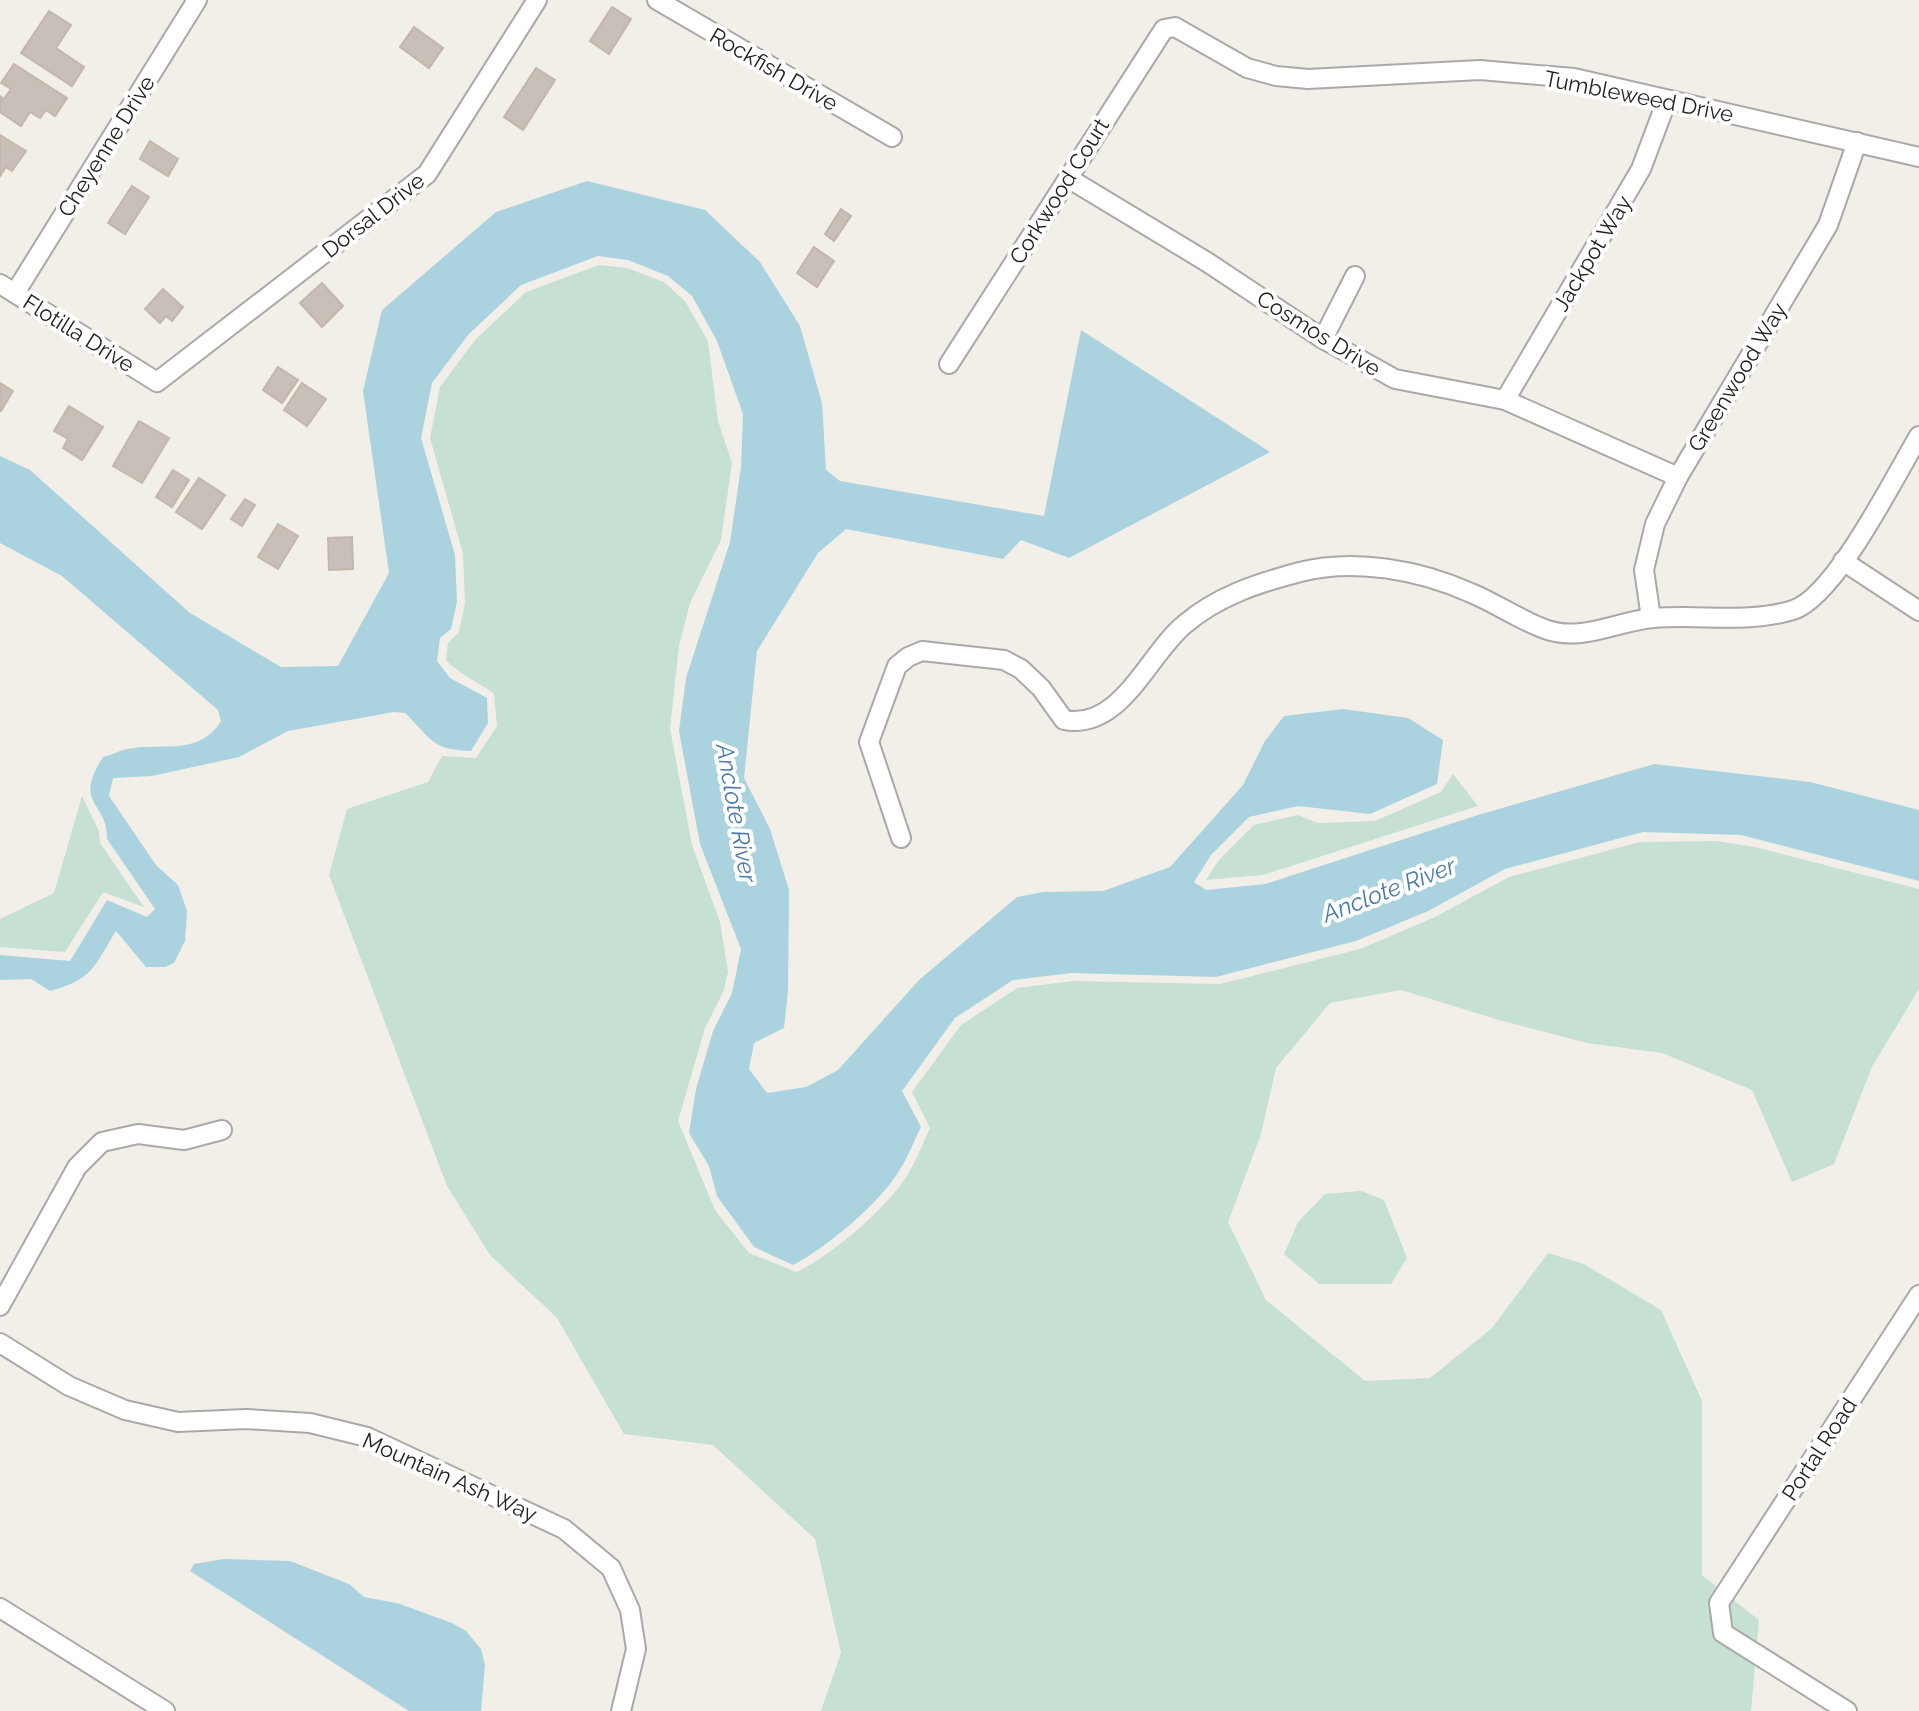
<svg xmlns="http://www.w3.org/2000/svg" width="1919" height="1711" viewBox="0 0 1919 1711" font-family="Raleway,sans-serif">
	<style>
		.wetland { fill: #c6e0d4 }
		.water { fill: #aad3df }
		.building { fill: #c7bfb8; stroke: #c4b6ab; stroke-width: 2 }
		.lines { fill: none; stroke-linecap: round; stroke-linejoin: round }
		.minor-casing { stroke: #a9a9a9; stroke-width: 22 }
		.minor { stroke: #fff; stroke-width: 18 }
		.labels { text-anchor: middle; stroke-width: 8; stroke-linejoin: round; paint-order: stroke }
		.street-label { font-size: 22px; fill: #222; stroke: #fff }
		.water-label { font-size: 24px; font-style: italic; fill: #4a7aab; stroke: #fff }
	</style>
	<rect width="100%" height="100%" fill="#f2efe9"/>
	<g class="wetland">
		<path d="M 599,265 L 627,268 L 664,282 L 685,301 L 708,341 L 718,421 L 732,463 L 721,540 L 690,603 L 679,646 L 670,729 L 692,845 L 720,922 L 728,972 L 724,990 L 705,1028 L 678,1121 L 715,1210 L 749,1253 L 797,1272 C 834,1253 881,1213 905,1179 C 915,1164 922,1145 930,1128 L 912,1092 L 961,1025 L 1017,988 L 1073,981 L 1220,984 L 1360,949 L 1433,918 L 1509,877 L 1640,842 L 1716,841 L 1755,847 L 1919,889 L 1919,989 L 1872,1067 L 1834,1164 L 1792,1182 L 1752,1090 L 1662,1053 L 1587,1043 L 1499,1020 L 1401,990 L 1330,1003 L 1276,1068 L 1261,1134 L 1228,1222 L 1266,1300 L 1365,1381 L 1430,1378 L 1492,1328 L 1548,1253 L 1584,1264 L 1661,1310 L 1702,1401 L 1702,1575 L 1759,1620 L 1751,1711 L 821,1711 L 841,1653 L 815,1539 L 713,1445 L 624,1434 L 557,1318 L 490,1255 L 447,1186 L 329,875 L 347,809 L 428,782 L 442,756 L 476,758 L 497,726 L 494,694 C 480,683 456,672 446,660 L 448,643 L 459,632 L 465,603 L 463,554 L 430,438 L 440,387 L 475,340 L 526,292 Z"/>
		<polygon points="1453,774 1478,806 1263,875 1206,880 1218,861 1254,825 1297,815 1318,823 1375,821 1441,792"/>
		<polygon points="82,796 99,831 100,843 144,907 103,892 65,952 0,947 0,919 54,893"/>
		<polygon points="1361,1191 1384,1200 1407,1258 1391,1284 1319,1284 1284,1254 1298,1222 1325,1194"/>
	</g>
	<g class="water">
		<path d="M 587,181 L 705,210 L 760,262 L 800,326 L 822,403 L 826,470 L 840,481 L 1044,516 L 1081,330 L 1270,452 L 1069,558 L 1021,540 L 1003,559 L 846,529 L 818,553 L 757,651 L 744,778 L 770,829 L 789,890 L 788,990 L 784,1028 L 754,1043 L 749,1069 L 767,1093 L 806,1087 L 838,1070 L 919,980 L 1017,897 L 1043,892 L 1103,891 L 1170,867 L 1243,785 L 1265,741 L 1284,716 L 1343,709 L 1408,718 L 1443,740 L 1437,784 L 1370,814 L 1298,806 L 1249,817 L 1211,855 L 1194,882 L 1206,890 L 1265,884 L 1478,815 L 1654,764 L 1810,782 L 1919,810 L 1919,881 L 1741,835 L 1643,832 L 1505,869 L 1428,911 L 1356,941 L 1216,977 L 1071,973 L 1013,980 L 955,1018 L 902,1091 L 921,1127 C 914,1141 908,1157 899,1171 C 880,1203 826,1248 793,1265 L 754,1247 L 717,1196 L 709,1166 L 689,1133 L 696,1089 L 713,1031 L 732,993 L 741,949 L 700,844 L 679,731 L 686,678 L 730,542 L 741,467 L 743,414 L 717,341 L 692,296 L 668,276 L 628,260 L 598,256 L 521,285 L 468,335 L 432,383 L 421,438 L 455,555 L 457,602 L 451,629 L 440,638 L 437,661 L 450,678 L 487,698 L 488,723 L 471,751 C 431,750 431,738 405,713 L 394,712 L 288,731 L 239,757 L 152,776 L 113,778 L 109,796 L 156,865 L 178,885 L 187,911 L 185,941 L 174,963 L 165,967 L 146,967 L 116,931 C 94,966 94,979 50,991 L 31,979 L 0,980 L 0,955 L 70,961 L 107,900 L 147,917 L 155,909 L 107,839 C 108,801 72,806 103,757 C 111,755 119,751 127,749 C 161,742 199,757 221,721 L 218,710 L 62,576 L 0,543 L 0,456 L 30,470 L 190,613 L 281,667 L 338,666 L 389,573 L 363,391 L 382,310 L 496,212 Z"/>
		<polygon points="224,1559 290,1561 349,1584 364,1597 397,1603 452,1623 466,1631 481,1649 485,1665 481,1711 409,1711 190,1571 194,1564"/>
	</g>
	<g class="building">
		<polygon points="612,7 631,19 609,54 590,41"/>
		<polygon points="49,11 71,25 56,48 84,67 72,86 21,53"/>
		<polygon points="414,27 443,48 429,68 400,47"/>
		<polygon points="14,64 67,98 55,116 46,110 40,118 30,112 21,126 0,112 0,96 4,99 11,89 1,83"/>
		<polygon points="536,68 555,80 523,130 504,117"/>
		<polygon points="0,135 26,151 12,171 6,167 0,176"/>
		<polygon points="150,141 178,159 168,176 140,159"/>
		<polygon points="132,186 149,197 125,234 108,223"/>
		<polygon points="841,209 851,216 834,241 825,234"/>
		<polygon points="814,247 834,261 817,287 797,273"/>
		<polygon points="322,283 343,306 322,327 300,303"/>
		<polygon points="163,289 183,307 172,321 166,316 160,323 145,309"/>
		<polygon points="278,367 298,380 282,403 263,390"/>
		<polygon points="0,383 13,391 1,411 0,411"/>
		<polygon points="302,383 326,399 307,426 284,410"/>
		<polygon points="69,406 103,427 82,460 63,448 68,439 54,431"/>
		<polygon points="139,421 169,438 142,483 113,466"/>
		<polygon points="173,470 189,480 172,507 156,497"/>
		<polygon points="199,478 225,495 202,529 176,512"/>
		<polygon points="245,499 255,505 242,526 231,519"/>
		<polygon points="278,524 298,536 278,569 258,557"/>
		<polygon points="352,537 353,569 329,570 328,538"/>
	</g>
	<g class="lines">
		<g class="minor-casing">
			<g id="minor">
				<polyline points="657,0 892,137"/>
				<polyline points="1068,178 1207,262 1323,339 1395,379 1505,400 1678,477"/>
				<polyline points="0,284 157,382 427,174 537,0"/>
				<polyline points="15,293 197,0"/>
				<polyline points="1323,339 1355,276"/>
				<polyline points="949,364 1164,29 1175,27 1247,68 1276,76 1308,79 1480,70 1574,78 1919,157"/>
				<polyline points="1505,400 1641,169 1667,100"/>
				<polyline points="1843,561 1919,611"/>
				<polyline points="1651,618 1644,570 1655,524 1678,477 1828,225 1857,142"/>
				<path d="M 901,838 L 869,742 L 897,666 L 908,657 L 922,651 L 1004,660 L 1021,669 L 1041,688 L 1064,720 C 1121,731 1148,654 1185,624 C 1218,596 1258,583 1300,572 C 1355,558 1420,570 1471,593 C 1495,603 1517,618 1542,628 C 1581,644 1615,621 1654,618 C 1700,614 1748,624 1793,610 C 1835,597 1895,476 1919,436"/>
				<polyline points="0,1306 77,1167 102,1142 138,1134 184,1140 222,1130"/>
				<polyline points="0,1343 69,1386 125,1410 178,1422 246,1419 310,1423 367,1437 564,1529 611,1568 630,1610 636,1649 621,1711"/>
				<polyline points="0,1608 165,1711"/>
				<polyline points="1847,1711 1723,1633 1719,1603 1919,1295"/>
			</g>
		</g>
		<use href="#minor" class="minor"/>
	</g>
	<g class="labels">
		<g class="street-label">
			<text transform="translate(774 69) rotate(30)" y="8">Rockfish Drive</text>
			<text transform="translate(1639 96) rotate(11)" y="8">Tumbleweed Drive</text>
			<text transform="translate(106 146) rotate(-58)" y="8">Cheyenne Drive</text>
			<text transform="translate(1059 191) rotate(-58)" y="8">Corkwood Court</text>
			<text transform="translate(373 215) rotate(-38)" y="8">Dorsal Drive</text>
			<text transform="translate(1592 253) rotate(-59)" y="8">Jackpot Way</text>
			<text transform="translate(79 333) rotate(32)" y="8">Flotilla Drive</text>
			<text transform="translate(1319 333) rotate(32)" y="8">Cosmos Drive</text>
			<text transform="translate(1737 377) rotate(-59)" y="8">Greenwood Way</text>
			<text transform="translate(1819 1449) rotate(-57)" y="8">Portal Road</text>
			<text transform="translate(450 1477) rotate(24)" y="8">Mountain Ash Way</text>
		</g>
		<g class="water-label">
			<text transform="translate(736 813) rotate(80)" y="8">Anclote River</text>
			<text transform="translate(1389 890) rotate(-21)" y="8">Anclote River</text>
		</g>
	</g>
</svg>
